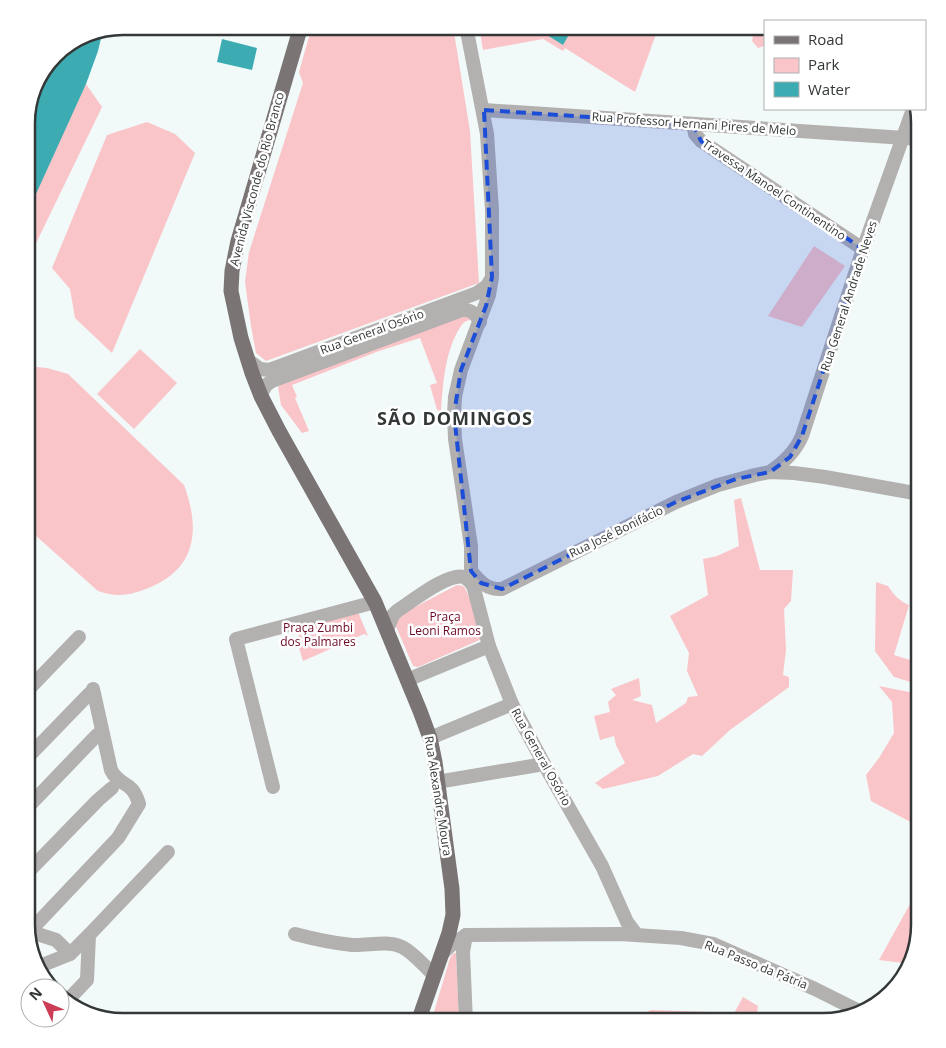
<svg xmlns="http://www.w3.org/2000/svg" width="946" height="1048" viewBox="0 0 946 1048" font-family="'Open Sans',sans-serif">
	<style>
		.green { fill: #fac5c9 }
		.water { fill: #3cacb2 }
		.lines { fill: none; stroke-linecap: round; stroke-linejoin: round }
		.minor { stroke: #b3b0b0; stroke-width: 14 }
		.major { stroke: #7a7475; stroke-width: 15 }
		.marked { fill: #1d4ed8; fill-opacity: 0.2; stroke: #1d4ed8; stroke-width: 4; stroke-dasharray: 10 6; stroke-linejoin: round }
		.labels { text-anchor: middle; stroke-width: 5; stroke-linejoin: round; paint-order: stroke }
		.street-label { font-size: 12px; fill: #343737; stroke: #fff }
		.park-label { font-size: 12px; fill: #6c0924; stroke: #fff }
		.district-label { font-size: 18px; font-weight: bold; letter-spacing: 1px; fill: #323737; stroke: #fff }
		.rim { fill: none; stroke: #343737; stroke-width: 2.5 }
	</style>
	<rect width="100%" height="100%" fill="#f2f9f9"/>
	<g class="green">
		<polygon points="312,26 453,26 470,131 479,283 266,361 256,353 251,326 245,282 249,252 303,83 299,72"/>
		<polygon points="479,26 659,26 635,92 565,48 563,51 543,39 483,50"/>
		<polygon points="755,26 765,26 764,46 758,48 752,41"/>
		<polygon points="86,84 102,107 26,264 26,207"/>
		<polygon points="147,122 175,134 195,153 112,353 75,318 70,289 52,268 107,135"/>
		<polygon points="814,246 845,266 802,327 768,316"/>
		<path d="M 464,312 L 471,319 C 467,321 463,322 461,326 C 445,350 443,383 441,411 L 437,410 L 430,385 L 437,383 L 420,338 L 379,351 L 292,385 L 297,397 L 295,398 L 309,431 L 302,433 L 281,405 L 278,387 L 282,382 Z"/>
		<polygon points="140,349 177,383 134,429 97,394"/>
		<path d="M 26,366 L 47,368 L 68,374 L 184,485 C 201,531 196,570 146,589 C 128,596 116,597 98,591 L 26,527 Z"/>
		<polygon points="741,498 760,570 793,570 791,601 784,609 786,650 783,675 789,677 789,687 730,730 702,756 693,754 658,776 603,789 595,783 625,763 616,745 614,736 600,740 594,716 610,712 608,702 616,695 611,689 639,678 641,696 632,700 652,705 656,723 686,703 688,697 698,696 687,671 689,653 670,616 708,595 703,559 717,556 739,546 734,500"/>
		<path d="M 876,582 L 888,586 C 894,595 899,601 909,605 L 894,655 L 920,663 L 920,827 L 871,801 L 866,775 L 879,758 L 894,733 L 892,702 L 879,686 L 914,693 L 914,683 L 894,677 L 875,651 Z"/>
		<polygon points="457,585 463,586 465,588 484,631 482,639 418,667 413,666 395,624 398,616"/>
		<path d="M 356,607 L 368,636 L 364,634 L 303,661 C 299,647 295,638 303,626 Z"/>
		<polygon points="920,886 920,926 911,964 879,960"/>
		<polygon points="454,953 456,953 459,1022 431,1022 450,958"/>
		<polygon points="743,997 758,1006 756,1022 625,1022 651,1010 711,1012 732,1017"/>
	</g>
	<g class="water">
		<polygon points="553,26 574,26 563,45 547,35"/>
		<polygon points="102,34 98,51 86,84 26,216 26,116 36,80 59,50"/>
		<polygon points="222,39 257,48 252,70 217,62"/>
	</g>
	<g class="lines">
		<g class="minor">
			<polyline points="466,26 487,134 492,210 492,277 489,295 461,370 455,397 454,414 455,439 471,546 471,571 473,585 489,646 512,704 544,764 602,866 627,922 636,934"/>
			<polyline points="484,110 920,139"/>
			<polyline points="693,124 695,134 701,141 863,249"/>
			<polyline points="248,360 260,369 269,370 477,293 487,286 491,279"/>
			<path d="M 261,394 L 266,385 L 272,381 L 462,310 C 471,309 476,314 480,322"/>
			<path d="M 770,472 C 784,462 795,452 802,436 L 863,249 L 913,109"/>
			<path d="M 471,571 C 480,582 487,590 502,589 L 676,502 L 718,485 L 755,475 L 770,472 L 794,473 L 825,477 L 920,494"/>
			<path d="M 387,630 L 393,615 L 397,611 C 411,602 448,572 464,577 C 468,579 470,582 473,585"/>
			<polyline points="407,680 489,646"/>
			<polyline points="26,692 79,637"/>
			<polyline points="430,738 512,704"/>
			<polyline points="26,759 89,694"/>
			<polyline points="437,782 544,764"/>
			<polyline points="273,787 236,639 375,602"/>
			<polyline points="26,809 97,735"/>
			<polyline points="26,874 98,800 112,788"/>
			<polyline points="28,931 56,940 70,954 89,935"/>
			<path d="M 295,934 C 314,939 332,943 352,945 C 368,946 387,940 402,947 C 414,953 424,966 434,975"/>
			<polyline points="466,935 463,952 466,1022"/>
			<path d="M 30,937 L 29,932 L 118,838 L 139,804 C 132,779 120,788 111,770 L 93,689"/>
			<polyline points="441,955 450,946 466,935 620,934 681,938 713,944 815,989 857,1010"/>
			<polyline points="40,966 70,954"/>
			<polyline points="67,1001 87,980 89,935 168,852"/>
		</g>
		<polyline class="major" points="301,26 238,241 232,271 231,291 241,338 252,373 261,396 279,431 375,602 420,711 430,738 435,762 452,889 453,915 449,933 418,1022"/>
	</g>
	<path class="marked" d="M 484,110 L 693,124 L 701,141 L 863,249 L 802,436 L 790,457 L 770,472 L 736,479 L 676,502 L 502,589 L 481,583 L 471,571 L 454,414 L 461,370 L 486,306 L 492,277 Z"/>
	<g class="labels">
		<g class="street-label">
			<text transform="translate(694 124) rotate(4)" y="4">Rua Professor Hernani Pires de Melo</text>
			<text transform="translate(257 179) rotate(-75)" y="4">Avenida Visconde do Rio Branco</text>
			<text transform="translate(774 190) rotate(34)" y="4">Travessa Manoel Continentino</text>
			<text transform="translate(849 296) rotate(-72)" y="4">Rua General Andrade Neves</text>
			<text transform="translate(372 332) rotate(-20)" y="4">Rua General Osório</text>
			<text transform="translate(616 532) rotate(-26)" y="4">Rua José Bonifácio</text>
			<text transform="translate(541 757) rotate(61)" y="4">Rua General Osório</text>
			<text transform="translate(438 796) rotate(81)" y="4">Rua Alexandre Moura</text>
			<text transform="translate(756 965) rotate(22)" y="4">Rua Passo da Pátria</text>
		</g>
		<g class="park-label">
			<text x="445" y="621">Praça<tspan x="445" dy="14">Leoni Ramos</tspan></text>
			<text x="318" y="632">Praça Zumbi<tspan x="318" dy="14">dos Palmares</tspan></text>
		</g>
		<g class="district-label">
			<text x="455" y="425">SÃO DOMINGOS</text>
		</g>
	</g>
	<path d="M0 0H946V1048H0ZM123 35H823A88 88 0 0 1 911 123V925A88 88 0 0 1 823 1013H123A88 88 0 0 1 35 925V123A88 88 0 0 1 123 35Z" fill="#fff" fill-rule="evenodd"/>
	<path class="rim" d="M123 35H823A88 88 0 0 1 911 123V925A88 88 0 0 1 823 1013H123A88 88 0 0 1 35 925V123A88 88 0 0 1 123 35Z"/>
	<rect x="764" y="20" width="162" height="90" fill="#ffffff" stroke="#aeafaf"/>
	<rect x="774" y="36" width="25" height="8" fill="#7a7475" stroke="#aeafaf"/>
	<text x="808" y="45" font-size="15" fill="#343737">Road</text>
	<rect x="774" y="58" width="25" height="15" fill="#fac5c9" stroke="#aeafaf"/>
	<text x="808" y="70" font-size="15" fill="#343737">Park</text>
	<rect x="774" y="82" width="25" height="15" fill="#3cacb2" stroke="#aeafaf"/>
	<text x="808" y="95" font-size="15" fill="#343737">Water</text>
	<g transform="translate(45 1003) rotate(314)"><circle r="24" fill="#ffffff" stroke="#aeafaf"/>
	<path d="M0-4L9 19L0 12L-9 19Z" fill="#cc3c57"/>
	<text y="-8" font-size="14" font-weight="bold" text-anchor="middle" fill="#343737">N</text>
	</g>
</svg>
